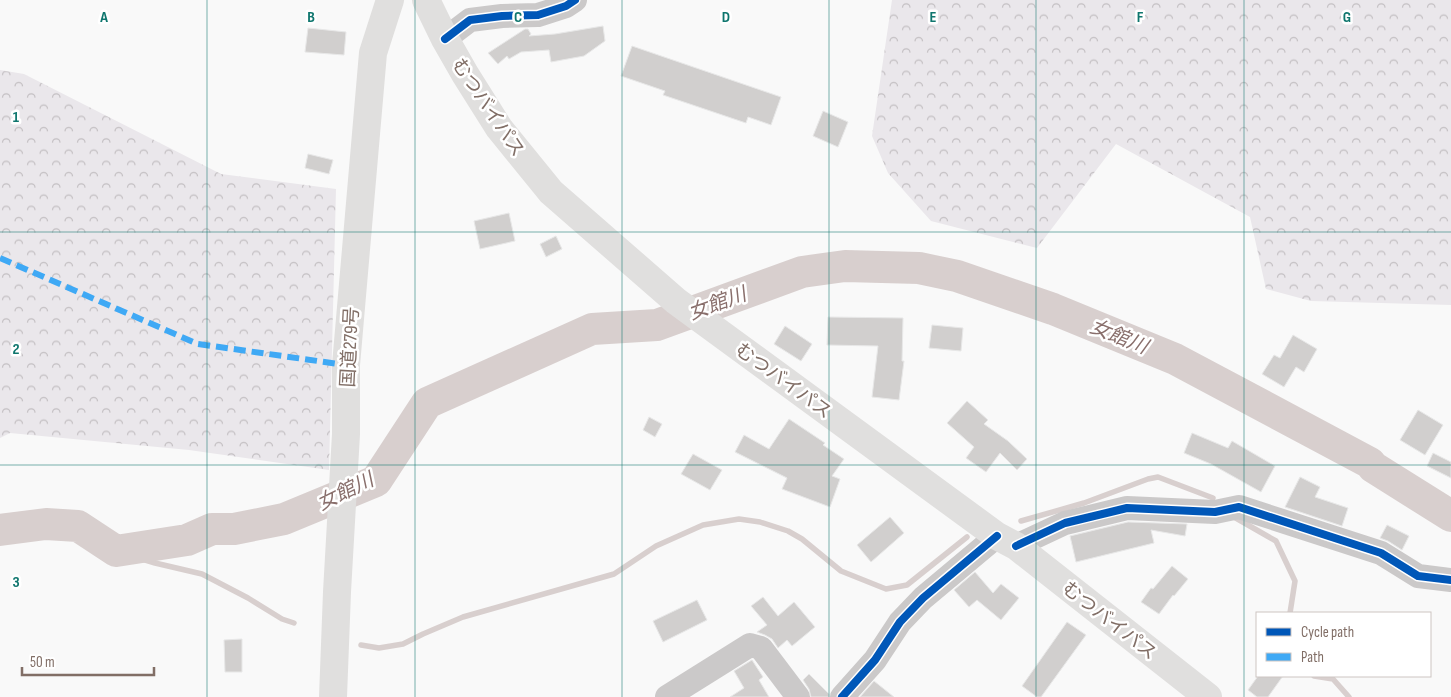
<svg xmlns="http://www.w3.org/2000/svg" width="1451" height="697" viewBox="0 0 1451 697" font-family="'Sofia Sans Condensed','Noto Sans JP',sans-serif">
	<style>
		.forest { fill: url(#forest-crowns) }
		.lines { fill: none; stroke-linecap: round; stroke-linejoin: round }
		.stream { stroke: #d8cfce; stroke-width: 5.5 }
		.river { stroke: #d8cfce; stroke-width: 32 }
		.building { fill: #d1cfce; stroke: #e8e8e8 }
		.minor { stroke: #cbc9c9; stroke-width: 24 }
		.highway { stroke: #e0dfde; stroke-width: 28 }
		.quiet { stroke: #3fa9f5; stroke-width: 6; stroke-dasharray: 12 6; stroke-linecap: butt }
		.cycleway-casing { stroke: #fff; stroke-width: 11 }
		.cycleway { stroke: #0057b8; stroke-width: 8 }
		.grid { fill: none; stroke: #0f766e; stroke-width: 1; stroke-opacity: 0.55 }
		.labels { text-anchor: middle; stroke-width: 5; stroke-linejoin: round; paint-order: stroke }
		.street-label { font-size: 19px; fill: #816e66; stroke: #fff }
		.water-label { font-size: 20px; font-style: italic; fill: #896f6c; stroke: #fff }
		.grid-label { font-size: 16px; text-anchor: middle; font-weight: bold; fill: #0f766e; stroke: #fff; stroke-width: 5; stroke-linejoin: round; paint-order: stroke }
	</style>
	<defs>
		<pattern id="forest-crowns" width="20" height="18" patternUnits="userSpaceOnUse" patternTransform="scale(1.25)"><rect width="20" height="18" fill="#eae7eb"/><path d="M2 6a3 3 0 1 1 6 0M12 15a3 3 0 1 1 6 0" fill="none" stroke="#c3bfc2"/></pattern>
	</defs>
	<rect width="100%" height="100%" fill="#f9f9f9"/>
	<g class="forest">
		<polygon points="892,0 1451,0 1451,305 1311,301 1266,289 1250,217 1116,144 1037,248 931,221 888,173 872,136"/>
		<polygon points="0,70 24,74 221,174 336,189 329,470 189,450 10,433 0,438"/>
	</g>
	<g class="lines">
		<g class="stream">
			<polyline points="1234,517 1276,541 1295,581 1290,613"/>
			<polyline points="1021,521 1084,503 1148,479 1158,477 1213,498"/>
			<polyline points="116,551 155,563 202,574 248,598 282,619 294,623"/>
			<polyline points="361,645 379,648 403,644 423,634 463,617 614,574 656,546 703,525 739,519 760,522 788,531 802,539 841,571 886,589 907,585 967,537"/>
			<polyline points="1314,676 1333,679 1349,697"/>
		</g>
		<polyline class="river" points="0,530 46,524 78,526 116,551 187,540 212,529 234,529 284,519 376,481 427,403 592,329 657,325 802,272 845,266 919,268 957,276 1053,309 1175,359 1370,463 1373,467 1451,516"/>
	</g>
	<g class="building">
		<polygon points="603,26 605,41 584,56 551,62 549,50 521,52 509,59 507,56 498,64 488,53 525,29 528,29 531,34 529,36 555,34"/>
		<polygon points="308,28 346,32 344,55 305,52"/>
		<polygon points="632,46 781,97 771,125 748,117 746,123 663,95 665,91 621,76"/>
		<polygon points="823,111 848,122 838,147 813,136"/>
		<polygon points="308,154 333,160 329,174 305,168"/>
		<polygon points="509,213 515,241 480,249 474,221"/>
		<polygon points="556,236 562,249 546,257 540,244"/>
		<polygon points="828,317 903,318 902,361 904,361 899,400 872,397 878,346 827,345"/>
		<polygon points="932,325 963,328 961,351 929,348"/>
		<polygon points="785,326 812,344 801,361 774,344"/>
		<polygon points="1293,335 1317,349 1304,372 1296,367 1284,387 1262,374 1274,355 1280,358"/>
		<polygon points="967,401 988,420 984,424 1008,441 1027,459 1017,470 1000,453 986,472 966,458 974,447 947,423"/>
		<polygon points="1418,410 1443,425 1425,455 1400,440"/>
		<polygon points="649,417 662,424 655,437 643,430"/>
		<polygon points="789,419 825,443 823,445 844,459 832,476 840,479 830,507 782,489 787,478 735,452 744,435 769,449"/>
		<polygon points="1192,433 1228,448 1232,441 1275,466 1261,492 1211,464 1184,453"/>
		<polygon points="1433,453 1451,462 1451,478 1427,466"/>
		<polygon points="693,454 722,470 710,490 681,474"/>
		<polygon points="1300,477 1320,487 1315,497 1348,508 1342,526 1285,507"/>
		<polygon points="890,517 904,533 871,562 857,545"/>
		<polygon points="1128,522 1187,524 1185,536 1151,530 1154,543 1076,562 1070,536"/>
		<polygon points="1387,525 1409,536 1402,550 1388,541 1380,538"/>
		<polygon points="1172,566 1188,579 1174,596 1173,595 1159,614 1141,602 1151,588 1153,589"/>
		<polygon points="975,572 993,593 1001,584 1019,598 1001,620 977,600 969,607 954,590"/>
		<polygon points="763,597 778,616 794,602 815,627 792,646 787,640 778,648 772,639 765,635 757,632 767,625 751,606"/>
		<polygon points="697,600 707,620 663,642 653,621"/>
		<polygon points="1067,622 1086,635 1041,697 1037,697 1022,686"/>
		<polygon points="242,639 242,672 225,672 224,640"/>
		<polygon points="752,660 763,677 759,680 769,697 730,697 744,688 734,671"/>
		<polygon points="809,674 829,694 829,697 811,697 809,689 803,680"/>
		<polygon points="1258,676 1283,676 1268,697 1257,697 1248,690"/>
		<polygon points="874,681 894,697 860,697"/>
	</g>
	<g class="lines">
		<g class="minor">
			<polyline points="445,39 470,20 502,16 538,15 566,6 575,0"/>
			<polyline points="1016,546 1065,523 1127,508 1215,512 1239,507 1381,553 1418,576 1451,580"/>
			<polyline points="667,697 750,645 761,648 798,697"/>
			<polyline points="842,697 875,660 900,622 923,598 997,536"/>
		</g>
		<g class="highway">
			<polyline points="426,0 445,39 465,74 499,128 551,192 676,301 997,536 1016,546 1208,697"/>
			<polyline points="333,697 337,592 346,434 346,365 373,53 390,0"/>
		</g>
		<polyline class="quiet" points="0,258 198,344 346,365"/>
		<g class="cycleway-casing">
			<g id="cycleway">
				<polyline points="445,39 470,20 502,16 538,15 566,6 575,0"/>
				<polyline points="1016,546 1065,523 1127,508 1215,512 1239,507 1381,553 1418,576 1451,580"/>
				<polyline points="842,697 875,660 900,622 923,598 997,536"/>
			</g>
		</g>
		<use href="#cycleway" class="cycleway"/>
	</g>
	<path class="grid" d="M 207,0 L 207,697M 415,0 L 415,697M 622,0 L 622,697M 829,0 L 829,697M 1036,0 L 1036,697M 1244,0 L 1244,697M 0,232 L 1451,232M 0,465 L 1451,465"/>
	<g class="labels">
		<g class="street-label">
			<text transform="translate(489 107) rotate(56)" y="7">むつバイパス</text>
			<text transform="translate(349 347) rotate(-87)" y="7">国道279号</text>
			<text transform="translate(784 380) rotate(36)" y="7">むつバイパス</text>
			<text transform="translate(1110 620) rotate(38)" y="7">むつバイパス</text>
		</g>
		<g class="water-label">
			<text transform="translate(717 303) rotate(-20)" y="7">女館川</text>
			<text transform="translate(1119 336) rotate(22)" y="7">女館川</text>
			<text transform="translate(345 491) rotate(-26)" y="7">女館川</text>
		</g>
	</g>
	<g class="grid-label">
		<text x="104" y="22">A</text>
		<text x="311" y="22">B</text>
		<text x="518" y="22">C</text>
		<text x="726" y="22">D</text>
		<text x="933" y="22">E</text>
		<text x="1140" y="22">F</text>
		<text x="1347" y="22">G</text>
		<text x="16" y="122">1</text>
		<text x="16" y="354">2</text>
		<text x="16" y="587">3</text>
	</g>
	<rect x="1256" y="612" width="175" height="65" fill="#ffffff" stroke="#cdc5c2"/>
	<rect x="1266" y="628" width="25" height="8" fill="#0057b8" stroke="#cdc5c2"/>
	<text x="1301" y="637" font-size="15" fill="#816e66">Cycle path</text>
	<rect x="1266" y="653" width="25" height="8" fill="#3fa9f5" stroke="#cdc5c2"/>
	<text x="1301" y="662" font-size="15" fill="#816e66">Path</text>
	<path d="M22 667v8h132v-8" fill="none" stroke="#816e66" stroke-width="2.5"/>
	<text x="30" y="667" font-size="15" fill="#816e66" stroke="#ffffff" stroke-width="4" paint-order="stroke">50 m</text>
</svg>
